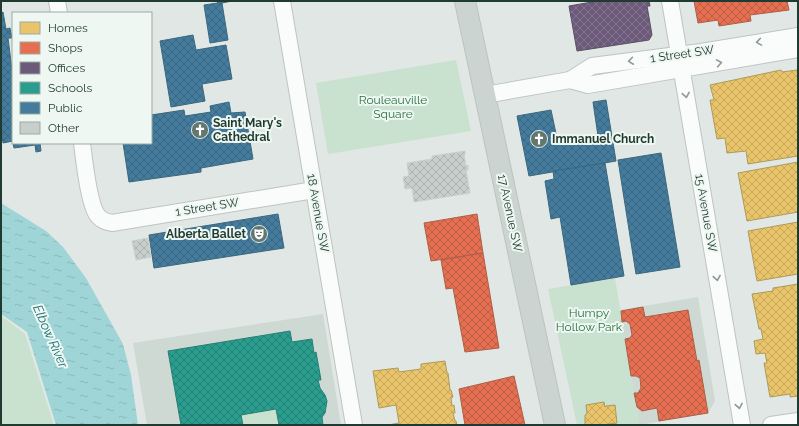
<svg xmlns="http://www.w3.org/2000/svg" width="799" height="426" viewBox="0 0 799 426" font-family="Raleway,sans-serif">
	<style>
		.built { fill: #ced9d3 }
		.green { fill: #c9e1cf }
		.water { fill: url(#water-ripples) }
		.homes { fill: url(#homes-cross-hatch); stroke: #ac9b59 }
		.shops { fill: url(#shops-cross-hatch); stroke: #ab5f47 }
		.offices { fill: url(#offices-cross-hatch); stroke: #565064 }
		.schools { fill: url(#schools-cross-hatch); stroke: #277f72 }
		.public { fill: url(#public-cross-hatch); stroke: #3a687c }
		.building { fill: url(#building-cross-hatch); stroke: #cad0cd }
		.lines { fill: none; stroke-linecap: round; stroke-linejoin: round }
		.minor-casing { stroke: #bec4c1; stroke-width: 18 }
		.major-casing { stroke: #bbc4c0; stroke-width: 22 }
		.minor { stroke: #fafbfb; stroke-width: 16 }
		.major { stroke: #ccd4d1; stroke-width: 20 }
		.oneway { stroke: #8c9a96 }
		.labels { text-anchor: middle; stroke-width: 4; stroke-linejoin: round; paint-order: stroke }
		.street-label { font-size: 12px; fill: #1f3a30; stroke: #eef7f2 }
		.park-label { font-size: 12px; fill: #29723e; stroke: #eef7f2 }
		.poi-label { font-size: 12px; font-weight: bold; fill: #1f3a30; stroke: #eef7f2; text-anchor: start }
		.water-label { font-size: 13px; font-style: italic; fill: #197077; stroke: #eef7f2 }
	</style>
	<defs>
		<pattern id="water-ripples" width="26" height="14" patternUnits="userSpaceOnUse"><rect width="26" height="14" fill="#a0d5d7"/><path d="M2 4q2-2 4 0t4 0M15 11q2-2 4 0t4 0" fill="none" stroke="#89b8b9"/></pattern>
		<pattern id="homes-cross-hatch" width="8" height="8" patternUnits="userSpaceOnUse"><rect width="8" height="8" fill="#e9c46a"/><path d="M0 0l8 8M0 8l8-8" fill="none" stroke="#c7a95c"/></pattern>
		<pattern id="shops-cross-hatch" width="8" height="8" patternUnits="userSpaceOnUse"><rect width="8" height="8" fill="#e76f51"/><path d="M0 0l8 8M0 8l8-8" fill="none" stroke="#bb5c44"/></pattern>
		<pattern id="offices-cross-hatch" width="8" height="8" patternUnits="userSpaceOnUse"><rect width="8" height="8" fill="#6d597a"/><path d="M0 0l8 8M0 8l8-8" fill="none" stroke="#81748c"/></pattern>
		<pattern id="schools-cross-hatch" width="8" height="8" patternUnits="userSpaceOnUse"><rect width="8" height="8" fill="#2a9d8f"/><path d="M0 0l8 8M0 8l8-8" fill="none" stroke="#238175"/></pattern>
		<pattern id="public-cross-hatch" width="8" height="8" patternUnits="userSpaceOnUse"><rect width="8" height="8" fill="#457b9d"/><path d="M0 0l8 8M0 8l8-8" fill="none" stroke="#396680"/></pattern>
		<pattern id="building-cross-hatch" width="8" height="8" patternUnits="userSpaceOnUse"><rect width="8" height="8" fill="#c8cecb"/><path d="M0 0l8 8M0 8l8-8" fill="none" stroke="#abb2af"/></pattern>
	</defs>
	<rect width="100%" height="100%" fill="#e1e7e4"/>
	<g class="built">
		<polygon points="698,297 715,401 708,413 639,425 620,310"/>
		<polygon points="323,314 341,425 147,425 133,343"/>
	</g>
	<g class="green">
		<polygon points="456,60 471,131 328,154 316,83"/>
		<polygon points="615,278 639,425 577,425 548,289"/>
		<polygon points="1,316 25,334 54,425 1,425"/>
		<polygon points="276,409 279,425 243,425 241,415"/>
	</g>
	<polygon class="water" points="1,203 46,231 63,247 86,278 123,344 131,375 138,425 56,425 27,332 1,314"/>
	<g class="homes">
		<polygon points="781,70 782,72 797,70 798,78 798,156 748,164 746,151 727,153 725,138 717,139 710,100 714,100 710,85"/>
		<polygon points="798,162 798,212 747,221 738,173"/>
		<polygon points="798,222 798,274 757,281 748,231"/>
		<polygon points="798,284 798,396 790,397 790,394 770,397 764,363 767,363 765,353 756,354 754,341 763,339 761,329 759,329 752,294 773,291 773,288"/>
		<polygon points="445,361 447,373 448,373 450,390 451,390 453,397 451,398 452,406 454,405 455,413 453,413 455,421 456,421 457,425 388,425 399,423 396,405 379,408 373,371 398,368 399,372 421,369 421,364"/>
		<polygon points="604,402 605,407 606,406 615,405 617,423 602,425 585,425 585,415 587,414 586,405"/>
	</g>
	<g class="shops">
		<polygon points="694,1 787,1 789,10 750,15 751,21 719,26 718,20 698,23"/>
		<polygon points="477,214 483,253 431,261 424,223"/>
		<polygon points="483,253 499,348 465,352 453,288 446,289 441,260"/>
		<polygon points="643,307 645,317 688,310 697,361 699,360 708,413 659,421 657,408 642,411 637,407 634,393 638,393 641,388 640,378 636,376 631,376 625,339 630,338 632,335 630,324 626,321 622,322 621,311"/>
		<polygon points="514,376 525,425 465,425 459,389"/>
	</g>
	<polygon class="offices" points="598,1 649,1 650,6 647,6 652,35 649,40 577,51 569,6"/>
	<polygon class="schools" points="290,331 292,342 312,339 314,353 316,352 321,380 318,380 320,388 325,395 327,401 325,413 322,417 323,425 279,425 276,409 241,415 243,425 181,425 168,351"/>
	<g class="public">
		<polygon points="217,1 232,1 222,3 228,40 210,43 204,5 218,3"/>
		<polygon points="3,12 6,29 10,28 12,38 8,38 13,78 13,141 3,143 1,128 1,13"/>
		<polygon points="193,35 196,50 226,45 232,79 202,84 205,101 171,107 160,41"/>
		<polygon points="606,100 616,161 529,176 517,116 551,110 558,143 598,136 593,102"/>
		<polygon points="229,102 231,113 245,112 253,159 201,168 201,172 129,182 123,143 151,143 151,115 184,110 185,116 211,112 210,106"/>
		<polygon points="13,143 40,143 41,151 36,152 35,145 14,148"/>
		<polygon points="661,153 680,267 636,274 618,160"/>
		<polygon points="605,163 624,276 571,285 560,217 551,219 545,181 554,179 553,171"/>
		<polygon points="278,214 284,248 154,268 149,235"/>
	</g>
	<g class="building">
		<polygon points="465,151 465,155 464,155 466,166 468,165 468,170 466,170 470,193 414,202 412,188 405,189 403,177 409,176 407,163 432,159 432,156"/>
		<polygon points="148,238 151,257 136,260 132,241"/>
	</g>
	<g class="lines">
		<g class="minor-casing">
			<g id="minor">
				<polyline points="57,1 59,13"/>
				<polyline points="282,1 354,425"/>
				<polyline points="670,1 742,425"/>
				<polyline points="570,80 588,85 798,49"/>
				<polyline points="485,95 570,80 592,66 701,52 798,36"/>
				<path d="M 82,143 C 84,159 89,206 98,216 C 102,221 107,222 112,223 L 314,190"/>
				<polyline points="771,425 798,421"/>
			</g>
		</g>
		<g class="major-casing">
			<polyline id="major" points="465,1 555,425"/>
		</g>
		<use href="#minor" class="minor"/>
		<use href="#major" class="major"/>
	</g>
	<defs><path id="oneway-chevron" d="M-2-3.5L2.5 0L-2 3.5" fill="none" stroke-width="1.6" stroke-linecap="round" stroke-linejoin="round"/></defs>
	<g class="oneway">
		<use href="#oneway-chevron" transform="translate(759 42) rotate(171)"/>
		<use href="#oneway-chevron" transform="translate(631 61) rotate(172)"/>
		<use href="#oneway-chevron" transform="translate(719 63) rotate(-10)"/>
		<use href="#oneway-chevron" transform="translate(686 95) rotate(80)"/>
		<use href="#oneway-chevron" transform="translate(717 278) rotate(80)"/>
		<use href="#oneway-chevron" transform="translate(739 406) rotate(80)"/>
	</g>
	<defs>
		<g id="church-disc" transform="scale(0.9)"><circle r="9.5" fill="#63776f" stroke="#eef7f2"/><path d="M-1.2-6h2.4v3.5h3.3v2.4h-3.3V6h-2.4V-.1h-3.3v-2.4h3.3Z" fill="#fff"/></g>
		<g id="theatre-disc" transform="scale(0.9)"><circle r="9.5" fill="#63776f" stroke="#eef7f2"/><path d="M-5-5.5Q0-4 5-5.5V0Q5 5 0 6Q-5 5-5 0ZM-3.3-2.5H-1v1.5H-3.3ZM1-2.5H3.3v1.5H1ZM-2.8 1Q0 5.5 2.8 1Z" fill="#fff"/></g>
	</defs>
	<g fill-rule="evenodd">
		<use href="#church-disc" x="200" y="130"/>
		<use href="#church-disc" x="539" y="139"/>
		<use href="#theatre-disc" x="259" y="234"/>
	</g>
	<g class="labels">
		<g class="street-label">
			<text transform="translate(682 54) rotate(-8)" y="4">1 Street SW</text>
			<text transform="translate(207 207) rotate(-9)" y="4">1 Street SW</text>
			<text transform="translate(318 213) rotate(80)" y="4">18 Avenue SW</text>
			<text transform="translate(510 213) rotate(78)" y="4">17 Avenue SW</text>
			<text transform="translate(706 213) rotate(80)" y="4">15 Avenue SW</text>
		</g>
		<g class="park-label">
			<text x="393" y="104">Rouleauville<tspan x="393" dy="14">Square</tspan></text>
			<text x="589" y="317">Humpy<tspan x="589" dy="14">Hollow Park</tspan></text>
		</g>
		<g class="poi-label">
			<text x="213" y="127">Saint Mary's<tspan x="213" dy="14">Cathedral</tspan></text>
			<text x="552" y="143">Immanuel Church</text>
			<text x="246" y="238" text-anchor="end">Alberta Ballet</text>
		</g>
		<g class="water-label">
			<text transform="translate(51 336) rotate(66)" y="5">Elbow River</text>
		</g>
	</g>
	<rect width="799" height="426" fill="none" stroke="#1f3a30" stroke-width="4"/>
	<rect x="12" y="12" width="140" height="132" fill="#eef7f2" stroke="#9baba4"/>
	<rect x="20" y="22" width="20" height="12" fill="#e9c46a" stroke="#9baba4"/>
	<text x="48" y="32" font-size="12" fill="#1f3a30">Homes</text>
	<rect x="20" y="42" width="20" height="12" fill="#e76f51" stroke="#9baba4"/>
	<text x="48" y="52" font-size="12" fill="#1f3a30">Shops</text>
	<rect x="20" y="62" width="20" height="12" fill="#6d597a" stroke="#9baba4"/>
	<text x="48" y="72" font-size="12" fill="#1f3a30">Offices</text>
	<rect x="20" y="82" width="20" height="12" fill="#2a9d8f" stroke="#9baba4"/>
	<text x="48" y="92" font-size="12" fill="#1f3a30">Schools</text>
	<rect x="20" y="102" width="20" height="12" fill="#457b9d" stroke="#9baba4"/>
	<text x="48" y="112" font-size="12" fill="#1f3a30">Public</text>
	<rect x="20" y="122" width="20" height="12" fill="#c8cecb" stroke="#9baba4"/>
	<text x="48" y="132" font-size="12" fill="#1f3a30">Other</text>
</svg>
